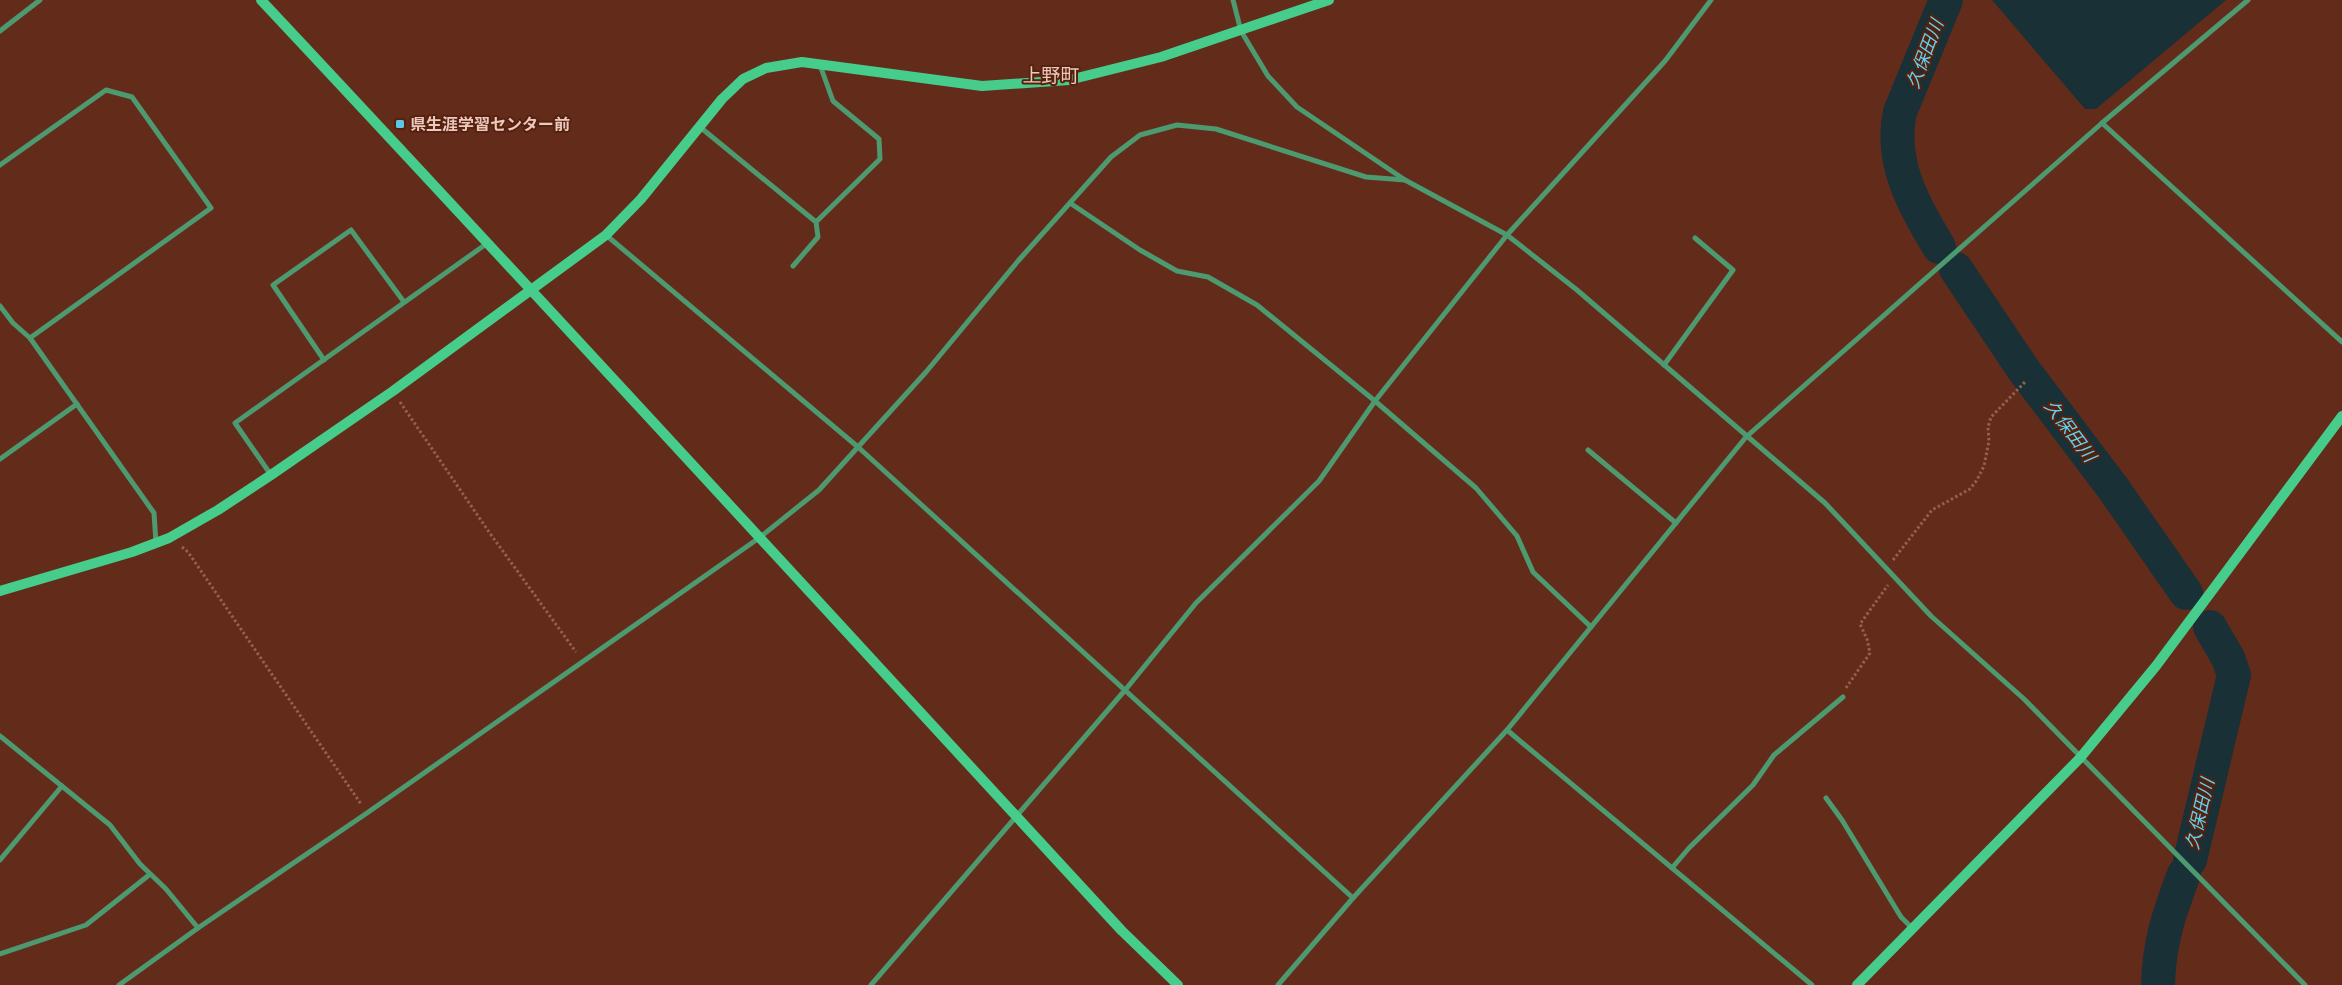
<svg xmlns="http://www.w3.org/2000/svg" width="2342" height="985" viewBox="0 0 2342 985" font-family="'Source Serif 4','Noto Sans JP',serif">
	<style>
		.water { fill: #193037 }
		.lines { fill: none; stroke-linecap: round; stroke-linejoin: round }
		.river { stroke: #193037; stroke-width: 34 }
		.path { stroke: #916151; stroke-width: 3; stroke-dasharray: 2.5 2.5; stroke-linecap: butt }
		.street { stroke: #4d9970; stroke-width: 5 }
		.secondary { stroke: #46cc8b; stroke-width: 10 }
		.poi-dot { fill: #5ac8e6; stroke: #57210f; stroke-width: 2 }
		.labels { text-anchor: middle; stroke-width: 4; stroke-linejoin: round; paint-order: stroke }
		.poi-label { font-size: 16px; font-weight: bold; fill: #ecc9be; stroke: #57210f; text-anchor: start }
		.water-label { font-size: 18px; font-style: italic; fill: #5dd3f2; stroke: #57210f }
		.quarter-label { font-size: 19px; fill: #ecc9be; stroke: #57210f }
	</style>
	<rect width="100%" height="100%" fill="#632c1a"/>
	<polygon class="water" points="1992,0 2226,0 2096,109 2085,109"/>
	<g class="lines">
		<g class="river">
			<path d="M 1939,247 C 1914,206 1889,162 1900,112 L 1946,0"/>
			<polyline points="1956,269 2023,369 2113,488 2186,593"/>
			<polyline points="2190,860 2234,675 2228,658 2210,627"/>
			<path d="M 2158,985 C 2159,942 2169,914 2184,874"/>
		</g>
		<g class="path">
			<polyline points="400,402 489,532 576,652"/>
			<polyline points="182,547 188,552 361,804"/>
			<polyline points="1893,560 1932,510 1970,489 1977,480 1984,466 1989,441 1988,427 1991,417 2025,382"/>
			<polyline points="1846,688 1870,653 1867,639 1860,624 1888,585"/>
		</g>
		<g class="street">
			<polyline points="1233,0 1241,31 1268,76 1297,107 1405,180 1507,235 1577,290 1825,503 1931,616 2024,699 2305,985"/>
			<polyline points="0,31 40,0"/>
			<polyline points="2102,123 2342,342"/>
			<polyline points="700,127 816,222 818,237 793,266"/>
			<polyline points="0,165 106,90 132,97 211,208 30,338"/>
			<polyline points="1070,203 1140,250 1177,271 1208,277 1257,305 1375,401 1476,488 1517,536 1533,572 1591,627"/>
			<polyline points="816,222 880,159 879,139 833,101 820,65"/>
			<polyline points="606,235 858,447 1353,898"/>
			<polyline points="0,306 13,323 30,338 154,513 156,543"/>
			<polyline points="324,360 273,285 351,230 404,302"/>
			<polyline points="1664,365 1733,270 1695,238"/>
			<polyline points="1588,450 1676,523"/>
			<polyline points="0,459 77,404"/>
			<polyline points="271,475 235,423 489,242"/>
			<polyline points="1507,730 1812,985"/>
			<polyline points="0,736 110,825 140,864 166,889 198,928"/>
			<polyline points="1826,798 1842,820 1901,917 1912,928"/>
			<polyline points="0,860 62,786"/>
			<polyline points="1672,868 1689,848 1753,785 1774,755 1843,697"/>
			<polyline points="0,954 86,925 149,875"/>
			<polyline points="119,985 198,928 367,813 759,538 819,490 926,372 1018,261 1111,157 1140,135 1177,125 1216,129 1366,177 1405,180"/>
			<polyline points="871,985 1126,689 1196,603 1319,481 1375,401 1507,235 1665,61 1711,0"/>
			<polyline points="1278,985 1353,898 1507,730 1746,437 2102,123 2248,0"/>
		</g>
		<g class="secondary">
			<path d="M 261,0 C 550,308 835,620 1122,931 L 1178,985"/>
			<polyline points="0,591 132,552 169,538 218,510 271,475 393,391 606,235 641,199 722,99 743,79 766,68 802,62 982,86 1069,80 1161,57 1329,0"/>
			<polyline points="1857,985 2080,758 2156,666 2342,416"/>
		</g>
	</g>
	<rect class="poi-dot" x="395" y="119" width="10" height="10" rx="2.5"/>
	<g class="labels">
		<g class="poi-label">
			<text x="410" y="130">県生涯学習センター前</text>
		</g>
		<g class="water-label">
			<text transform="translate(1925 54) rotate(-69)" y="6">久保田川</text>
			<text transform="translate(2070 431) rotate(53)" y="6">久保田川</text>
			<text transform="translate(2200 814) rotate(-77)" y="6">久保田川</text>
		</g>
		<g class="quarter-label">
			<text x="1051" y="82">上野町</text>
		</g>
	</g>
</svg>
